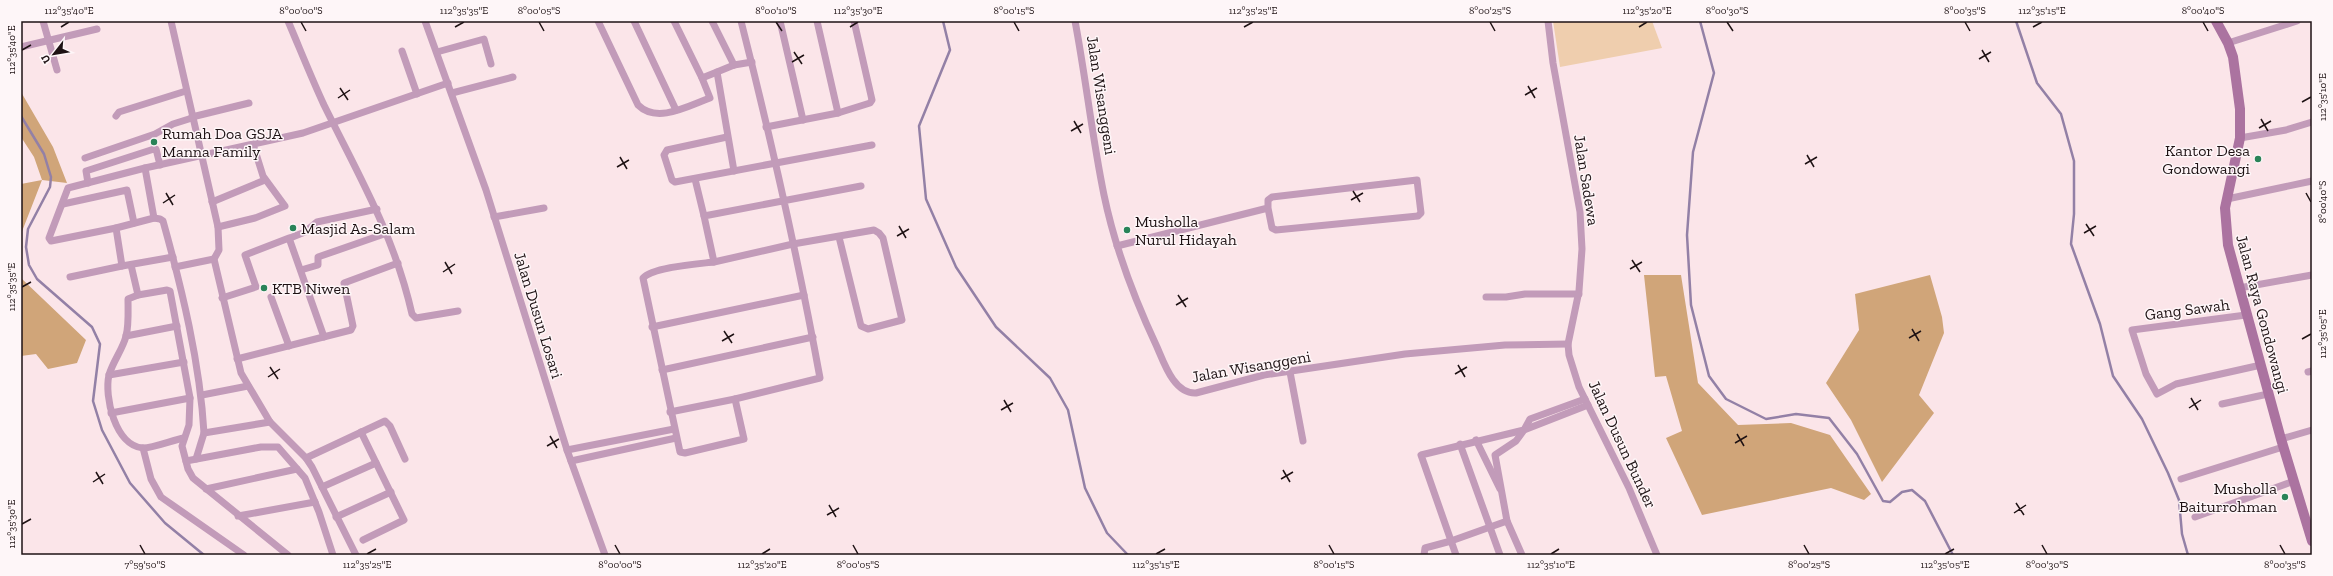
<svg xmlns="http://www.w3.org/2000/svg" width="2333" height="576" viewBox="0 0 2333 576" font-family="'Zilla Slab',serif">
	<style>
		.green { fill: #efceae }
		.forest { fill: #d0a579 }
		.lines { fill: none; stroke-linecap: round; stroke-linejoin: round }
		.stream { stroke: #9380a6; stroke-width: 2.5 }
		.street { stroke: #c29bb9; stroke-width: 7 }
		.secondary { stroke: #ab73a0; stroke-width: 10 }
		.ticks { fill: none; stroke: #1e1214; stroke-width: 1.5 }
		.poi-dot { fill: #298358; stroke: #fef6f8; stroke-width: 1.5 }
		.labels { text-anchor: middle; stroke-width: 3; stroke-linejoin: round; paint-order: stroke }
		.street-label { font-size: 16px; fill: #1e1214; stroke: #fef6f8 }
		.poi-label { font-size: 16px; fill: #1e1214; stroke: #fef6f8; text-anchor: start }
		.neatline { fill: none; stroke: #1e1214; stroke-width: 1.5 }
		.ticks-label { font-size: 10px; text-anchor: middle; fill: #1e1214 }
	</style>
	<rect width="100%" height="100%" fill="#fbe5e9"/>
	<polygon class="green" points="1553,21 1652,21 1662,48 1560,67"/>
	<g class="forest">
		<polygon points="21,92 53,147 67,183 42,180 21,234 21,184 42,180 34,157 21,137"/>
		<polygon points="1644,275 1681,275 1698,383 1738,425 1791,423 1830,435 1871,494 1864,500 1831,488 1702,515 1666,438 1682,431 1666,376 1655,377"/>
		<polygon points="1930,275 1942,317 1944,333 1919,395 1934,413 1882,482 1851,420 1826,383 1859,330 1855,294"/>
		<polygon points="21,278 86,340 77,363 48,369 36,354 21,356"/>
	</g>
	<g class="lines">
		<g class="stream">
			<polyline points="943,21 950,50 919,126 926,199 956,267 996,327 1050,378 1068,410 1085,488 1107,533 1128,555"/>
			<polyline points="1700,21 1714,73 1693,152 1687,235 1691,305 1709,376 1726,399 1766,419 1796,414 1829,418 1857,454 1883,501 1890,502 1902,492 1912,490 1925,501 1953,555"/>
			<polyline points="2016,21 2037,83 2061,114 2074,161 2074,214 2071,244 2100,324 2113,376 2142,419 2168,473 2179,500 2182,534 2188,555"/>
			<polyline points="21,116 44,154 51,177 50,187 28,229 26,247 29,265 37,279 92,327 100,344 93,401 102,430 130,483 165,523 204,555"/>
		</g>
		<g class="street">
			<polyline points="43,21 57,70"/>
			<polyline points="171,21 218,227 219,250 214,259 241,373 270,422 306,458 312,467 356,555"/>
			<path d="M 288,21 C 300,49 311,77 324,105 C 359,176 394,235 412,314 L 416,318 L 458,311"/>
			<polyline points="425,21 486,190 567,450 605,555"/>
			<path d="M 598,21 L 638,105 C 657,124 688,106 710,98 L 702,78 L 674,21"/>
			<polyline points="634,21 676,110"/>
			<polyline points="712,21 734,65"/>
			<path d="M 741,21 C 771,139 798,258 820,378 L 735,399 L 744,439 L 685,453 L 680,452 L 643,278 C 653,267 697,264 714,262 L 704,216 L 861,186"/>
			<polyline points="780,21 803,120"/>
			<polyline points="817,21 838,113"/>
			<path d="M 1075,21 C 1086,79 1092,137 1104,195 C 1115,248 1134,298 1157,347 C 1164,363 1174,394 1196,393 L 1264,375 L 1405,354 L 1505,345 L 1568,344"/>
			<polyline points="1548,21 1553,63 1580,212 1582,249 1579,291 1568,344 1569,355 1579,387 1629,488 1657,555"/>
			<polyline points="2228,43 2297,21"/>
			<polyline points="21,47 97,29"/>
			<polyline points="402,51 417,94"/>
			<polyline points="437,52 484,39 491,64"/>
			<polyline points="702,78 717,72"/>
			<polyline points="452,93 513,77"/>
			<polyline points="116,116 119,112 186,91"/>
			<polyline points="192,117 249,103"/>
			<polyline points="766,127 838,113 870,103 872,100 854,21"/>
			<polyline points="727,137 667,150 664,155 672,180 675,182 872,145"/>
			<polyline points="2240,138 2286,130 2312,122"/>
			<polyline points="85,158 155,134 173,124 192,118"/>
			<polyline points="145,168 154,218"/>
			<polyline points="734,171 717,72 734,65 752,62"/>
			<polyline points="695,179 704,216"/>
			<polyline points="88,183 86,171 154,149 156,149 160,165"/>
			<polyline points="2227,199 2312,181"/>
			<polyline points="212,202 265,180"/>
			<polyline points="63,204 127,190 134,223"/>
			<polyline points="494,217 544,208"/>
			<polyline points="218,227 255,218 285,206 263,176 253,144"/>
			<polyline points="116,228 122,266 173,257"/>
			<polyline points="290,238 305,232 317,222 377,209"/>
			<polyline points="1117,246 1268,208 1272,228 1276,230 1418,216 1421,213 1417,180 1272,197 1268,200 1268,208"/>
			<polyline points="714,262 793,244 874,230 879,233 883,238 902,320 868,329 861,326 839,237"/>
			<polyline points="131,265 138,295 167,290 170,291 190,398 189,425 182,446 188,469 193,478 288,555"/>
			<polyline points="175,267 214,259"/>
			<polyline points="301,270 318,265 318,257 387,233"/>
			<polyline points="70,277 122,266"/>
			<polyline points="2239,288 2312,275"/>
			<path d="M 138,295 L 128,299 C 128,311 129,325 126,336 C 123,349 113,361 109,375 C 104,396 115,446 143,448 C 153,448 173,440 184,438"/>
			<polyline points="271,297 289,346"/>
			<polyline points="1486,297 1506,297 1525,294 1579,294"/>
			<polyline points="222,298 256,287 245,255 289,238 324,337"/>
			<polyline points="2246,315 2132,330 2146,374 2157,394 2176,384 2261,365"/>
			<polyline points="652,327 804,295"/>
			<polyline points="126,336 177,326"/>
			<polyline points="237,359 351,330 353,326 344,283 398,263"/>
			<polyline points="662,370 813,337"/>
			<polyline points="1290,372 1303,441"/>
			<polyline points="2308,372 2312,371"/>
			<polyline points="109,375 184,362"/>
			<polyline points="202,395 248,386"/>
			<polyline points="2222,404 2268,394"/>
			<polyline points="670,412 735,399"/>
			<polyline points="111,413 190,398"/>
			<path d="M 270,422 L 204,433 C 200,363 182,289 163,221 L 160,219 L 154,218 L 116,228 L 51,241 L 49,238 L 68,188 L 145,168 L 303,133 L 448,83"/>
			<polyline points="361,432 404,520 363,540"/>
			<polyline points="2281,439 2312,430"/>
			<polyline points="1476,440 1500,489"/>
			<polyline points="1460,444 1500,555"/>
			<polyline points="143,448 151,479 161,497 244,555"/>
			<polyline points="567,450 674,429"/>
			<polyline points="306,458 385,421 390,426 405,459"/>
			<polyline points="196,459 204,433"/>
			<polyline points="186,461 261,447 278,447 305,478 319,512 333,555"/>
			<polyline points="571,461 676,438"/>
			<polyline points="2181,479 2283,447"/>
			<polyline points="322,487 376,463"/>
			<polyline points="206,489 297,469"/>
			<polyline points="238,516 315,502"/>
			<polyline points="336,517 391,492"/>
			<polyline points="2195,517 2294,481"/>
			<polyline points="1424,555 1425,548 1451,541 1507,521"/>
			<polyline points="1456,555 1421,455 1524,430 1530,419 1585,399"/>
			<polyline points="1522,555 1507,521 1495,455 1516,441 1524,430 1588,405"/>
		</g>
		<polyline class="secondary" points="2216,21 2228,43 2233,57 2240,109 2240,138 2225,208 2228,245 2281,439 2312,541"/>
	</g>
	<path class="ticks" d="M 301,22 L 306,31M 539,22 L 544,31M 776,22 L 782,31M 1014,22 L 1019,31M 1490,22 L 1495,31M 1727,22 L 1733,31M 1965,22 L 1970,31M 2203,22 L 2208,31M 61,27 L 69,22M 455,27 L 464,22M 850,27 L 858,22M 1244,27 L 1253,22M 1639,27 L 1647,22M 2033,27 L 2042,22M 22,50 L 31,45M 1982,50 L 1989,62M 794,52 L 802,64M 1979,59 L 1991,52M 792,62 L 804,55M 1528,86 L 1535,98M 340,88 L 348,100M 1525,95 L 1537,88M 338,98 L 350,90M 2302,102 L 2311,97M 2261,119 L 2268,131M 1074,121 L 1081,133M 2259,128 L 2271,121M 1071,131 L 1083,124M 1807,155 L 1814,167M 620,157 L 627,169M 1805,164 L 1817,157M 617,167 L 629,160M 1353,191 L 1360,202M 166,193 L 173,205M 2306,193 L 2311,202M 1351,200 L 1363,193M 163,203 L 175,195M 2086,224 L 2094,236M 899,226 L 906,238M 2084,233 L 2096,226M 897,236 L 909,229M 1632,260 L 1640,272M 445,262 L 452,274M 1630,269 L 1642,262M 443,272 L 455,264M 22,287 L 31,282M 1178,295 L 1186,307M 1176,305 L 1188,298M 1912,329 L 1919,341M 724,331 L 732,343M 1909,338 L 1921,331M 2302,339 L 2311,334M 722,341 L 734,334M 1458,365 L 1465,377M 270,367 L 278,379M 1455,374 L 1467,367M 268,377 L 280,369M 2191,398 L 2198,410M 1004,400 L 1011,412M 2189,408 L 2201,400M 1001,410 L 1013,403M 1737,434 L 1744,446M 550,436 L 557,448M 1735,443 L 1747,436M 547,446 L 559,439M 1283,470 L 1290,482M 96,472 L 103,484M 1281,479 L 1293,472M 93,482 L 105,474M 2016,503 L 2024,515M 829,505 L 836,517M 2014,513 L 2026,505M 827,515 L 839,508M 22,524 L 31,519M 140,545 L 145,554M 615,545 L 620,554M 853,545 L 858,554M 1329,545 L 1334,554M 1804,545 L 1809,554M 2042,545 L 2047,554M 2280,545 L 2285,554M 367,554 L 376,549M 762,554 L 770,549M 1156,554 L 1165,549M 1551,554 L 1559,549M 1945,554 L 1954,549"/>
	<g class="poi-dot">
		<circle cx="154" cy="142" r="4"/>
		<circle cx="2258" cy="159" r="4"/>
		<circle cx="293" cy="228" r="4"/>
		<circle cx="1127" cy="230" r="4"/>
		<circle cx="264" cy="288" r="4"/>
		<circle cx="2285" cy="497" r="4"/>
	</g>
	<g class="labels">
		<g class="street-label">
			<text transform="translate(1102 95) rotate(81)" y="6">Jalan Wisanggeni</text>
			<text transform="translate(1587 180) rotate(81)" y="6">Jalan Sadewa</text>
			<text transform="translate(2187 309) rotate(-7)" y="6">Gang Sawah</text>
			<text transform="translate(2263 314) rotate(75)" y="6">Jalan Raya Gondowangi</text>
			<text transform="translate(539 315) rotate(73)" y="6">Jalan Dusun Losari</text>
			<text transform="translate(1251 366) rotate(-10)" y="6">Jalan Wisanggeni</text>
			<text transform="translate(1623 444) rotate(65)" y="6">Jalan Dusun Bunder</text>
		</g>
		<g class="poi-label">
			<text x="162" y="139">Rumah Doa GSJA<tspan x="162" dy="18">Manna Family</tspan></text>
			<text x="2250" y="156" text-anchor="end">Kantor Desa<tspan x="2250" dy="18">Gondowangi</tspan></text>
			<text x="1135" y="227">Musholla<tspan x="1135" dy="18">Nurul Hidayah</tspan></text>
			<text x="301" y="234">Masjid As-Salam</text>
			<text x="272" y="294">KTB Niwen</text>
			<text x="2277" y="494" text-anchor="end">Musholla<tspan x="2277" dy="18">Baiturrohman</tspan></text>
		</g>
	</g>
	<rect width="2333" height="576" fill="none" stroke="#fef6f8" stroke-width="44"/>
	<g transform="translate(54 54) rotate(239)" stroke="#fef6f8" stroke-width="3" paint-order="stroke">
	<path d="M0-3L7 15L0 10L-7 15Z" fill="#1e1214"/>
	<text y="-6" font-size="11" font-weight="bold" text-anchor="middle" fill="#1e1214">U</text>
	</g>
	<rect x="22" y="22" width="2289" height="532" class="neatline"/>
	<g class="ticks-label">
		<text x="69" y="14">112°35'40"E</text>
		<text x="301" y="14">8°00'00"S</text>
		<text x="464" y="14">112°35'35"E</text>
		<text x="539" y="14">8°00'05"S</text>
		<text x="776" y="14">8°00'10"S</text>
		<text x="858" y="14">112°35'30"E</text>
		<text x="1014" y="14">8°00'15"S</text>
		<text x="1253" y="14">112°35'25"E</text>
		<text x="1490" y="14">8°00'25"S</text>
		<text x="1647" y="14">112°35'20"E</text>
		<text x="1727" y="14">8°00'30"S</text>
		<text x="1965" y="14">8°00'35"S</text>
		<text x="2042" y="14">112°35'15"E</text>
		<text x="2203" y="14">8°00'40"S</text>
		<text transform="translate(11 50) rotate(-90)" y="4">112°35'40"E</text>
		<text transform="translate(2322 97) rotate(-90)" y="4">112°35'10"E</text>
		<text transform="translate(2322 202) rotate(-90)" y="4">8°00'40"S</text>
		<text transform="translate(11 287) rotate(-90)" y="4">112°35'35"E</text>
		<text transform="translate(2322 334) rotate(-90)" y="4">112°35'05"E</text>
		<text transform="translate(11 524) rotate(-90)" y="4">112°35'30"E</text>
		<text x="145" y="568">7°59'50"S</text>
		<text x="367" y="568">112°35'25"E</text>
		<text x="620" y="568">8°00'00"S</text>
		<text x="762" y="568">112°35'20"E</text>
		<text x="858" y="568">8°00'05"S</text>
		<text x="1156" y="568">112°35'15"E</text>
		<text x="1334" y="568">8°00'15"S</text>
		<text x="1551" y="568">112°35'10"E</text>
		<text x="1809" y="568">8°00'25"S</text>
		<text x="1945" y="568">112°35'05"E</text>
		<text x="2047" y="568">8°00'30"S</text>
		<text x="2285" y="568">8°00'35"S</text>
	</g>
</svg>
